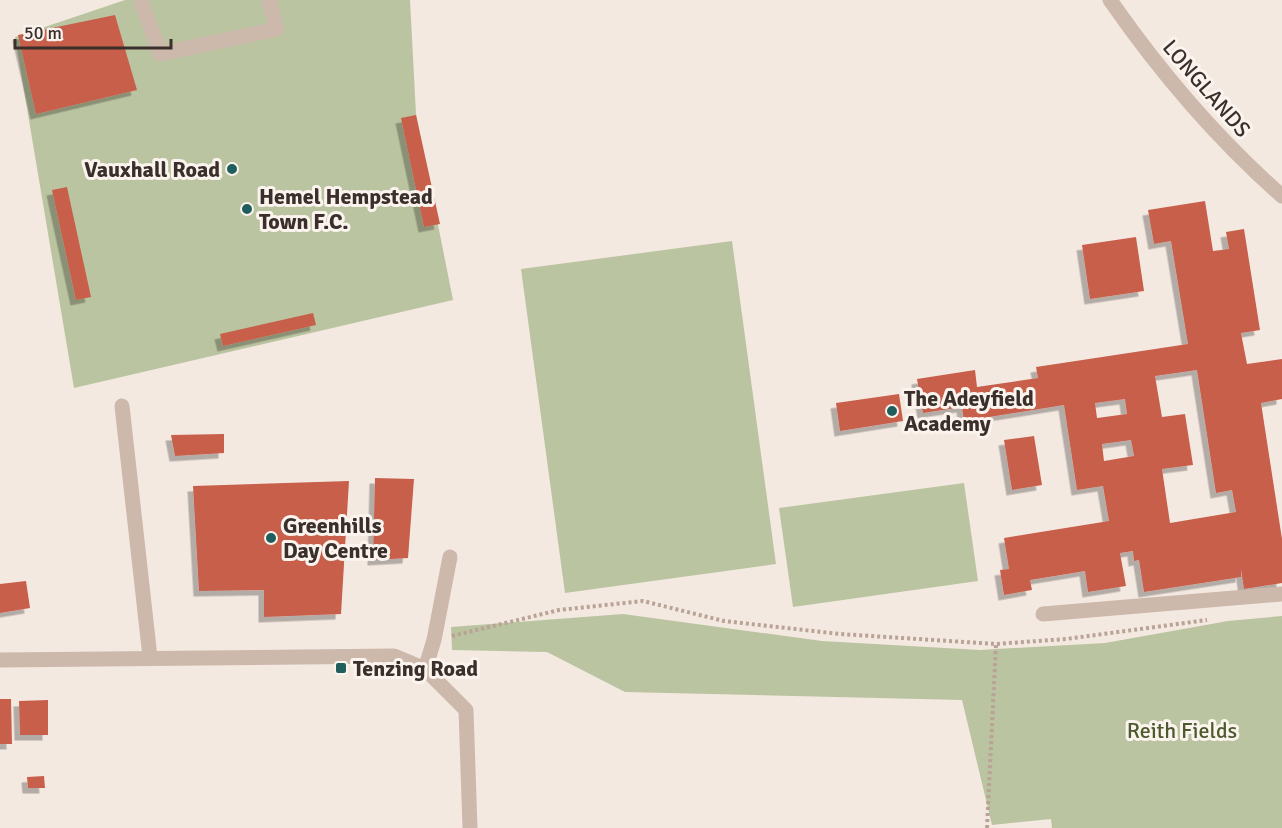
<svg xmlns="http://www.w3.org/2000/svg" width="1282" height="828" viewBox="0 0 1282 828" font-family="Signika,sans-serif">
	<style>
		.green { fill: #bbc4a0 }
		.building { fill: #c85f4b; fill-rule: evenodd; filter: url(#shadow) }
		.lines { fill: none; stroke-linecap: round; stroke-linejoin: round }
		.path { stroke: #b9a296; stroke-width: 4; stroke-dasharray: 3 3; stroke-linecap: butt }
		.minor { stroke: #cdb8ac; stroke-width: 15 }
		.poi-dot { fill: #1f5e5d; stroke: #fbf4ee; stroke-width: 2 }
		.labels { text-anchor: middle; stroke-width: 6; stroke-linejoin: round; paint-order: stroke }
		.street-label { font-size: 22px; fill: #3b2f2b; stroke: #fbf4ee }
		.poi-label { font-size: 22px; font-weight: bold; fill: #3b2f2b; stroke: #fbf4ee; text-anchor: start }
		.park-label { font-size: 22px; fill: #4d5a2e; stroke: #fbf4ee }
	</style>
	<defs>
		<filter id="shadow"><feDropShadow dx="-5.5" dy="5.5" stdDeviation="0" flood-color="#0004"/></filter>
	</defs>
	<rect width="100%" height="100%" fill="#f4e9e1"/>
	<g class="green">
		<polygon points="125,0 410,0 416,114 453,300 74,388 15,37"/>
		<polygon points="732,241 776,564 565,593 521,269"/>
		<polygon points="964,483 978,581 793,607 779,508"/>
		<polygon points="623,614 822,641 980,650 1105,643 1228,621 1282,616 1282,828 1052,828 1051,819 992,825 962,700 625,692 547,652 452,650 451,627"/>
	</g>
	<g class="building">
		<polygon points="115,15 137,90 36,114 18,35"/>
		<polygon points="416,115 440,224 424,227 401,118"/>
		<polygon points="67,187 91,297 76,300 52,190"/>
		<path d="M 1205,201 L 1213,251 L 1229,249 L 1226,232 L 1244,229 L 1260,330 L 1241,333 L 1247,364 L 1282,359 L 1282,399 L 1261,403 L 1282,539 L 1282,583 L 1244,589 L 1241,569 L 1241,577 L 1144,592 L 1139,560 L 1134,561 L 1133,551 L 1120,553 L 1126,586 L 1088,592 L 1085,571 L 1030,580 L 1032,590 L 1004,595 L 1000,570 L 1009,569 L 1004,538 L 1109,521 L 1103,486 L 1077,490 L 1064,405 L 964,421 L 962,407 L 923,413 L 917,379 L 975,370 L 977,387 L 1038,378 L 1036,367 L 1188,344 L 1171,241 L 1154,244 L 1148,210 ZM 1197,370 L 1216,493 L 1232,490 L 1236,512 L 1170,523 L 1162,469 L 1193,465 L 1185,414 L 1162,417 L 1155,376 ZM 1125,399 L 1127,414 L 1097,418 L 1095,403 ZM 1131,440 L 1134,456 L 1104,461 L 1102,444 Z"/>
		<polygon points="1136,237 1144,291 1090,299 1082,245"/>
		<polygon points="313,313 316,325 223,346 220,334"/>
		<polygon points="899,394 903,421 840,431 836,403"/>
		<polygon points="224,434 224,453 175,456 171,435"/>
		<polygon points="1034,436 1042,485 1012,490 1004,440"/>
		<polygon points="375,478 414,479 408,558 373,560"/>
		<polygon points="349,481 341,614 264,617 264,590 199,591 193,486"/>
		<polygon points="26,581 30,608 0,613 0,584"/>
		<polygon points="0,699 11,699 12,744 0,744"/>
		<polygon points="48,700 48,735 20,735 19,701"/>
		<polygon points="44,776 45,788 28,788 27,777"/>
	</g>
	<g class="lines">
		<g class="path">
			<polyline points="452,636 559,610 643,601 724,621 840,634 996,644 1066,639 1207,620"/>
			<polyline points="987,828 996,644"/>
		</g>
		<g class="minor">
			<polyline points="141,0 160,54 277,29 269,0"/>
			<path d="M 1110,0 C 1160,72 1216,138 1282,196"/>
			<polyline points="122,406 150,657"/>
			<polyline points="1043,614 1282,594"/>
			<polyline points="0,660 394,656 425,669 466,710 470,828"/>
			<polyline points="425,669 434,640 450,557"/>
		</g>
	</g>
	<g class="poi-dot">
		<circle cx="232" cy="169" r="6"/>
		<circle cx="247" cy="209" r="6"/>
		<circle cx="892" cy="411" r="6"/>
		<circle cx="271" cy="538" r="6"/>
		<rect x="335" y="662" width="12" height="12" rx="3"/>
	</g>
	<g class="labels">
		<g class="street-label">
			<text transform="translate(1207 88) rotate(49)" y="8">LONGLANDS</text>
		</g>
		<g class="poi-label">
			<text x="220" y="177" text-anchor="end">Vauxhall Road</text>
			<text x="259" y="204">Hemel Hempstead<tspan x="259" dy="25">Town F.C.</tspan></text>
			<text x="904" y="406">The Adeyfield<tspan x="904" dy="25">Academy</tspan></text>
			<text x="283" y="533">Greenhills<tspan x="283" dy="25">Day Centre</tspan></text>
			<text x="353" y="676">Tenzing Road</text>
		</g>
		<g class="park-label">
			<text x="1182" y="738">Reith Fields</text>
		</g>
	</g>
	<path d="M15 39v9h156v-9" fill="none" stroke="#3b2f2b" stroke-width="3"/>
	<text x="24" y="39" font-size="18" fill="#3b2f2b" stroke="#fbf4ee" stroke-width="4.5" paint-order="stroke">50 m</text>
</svg>
